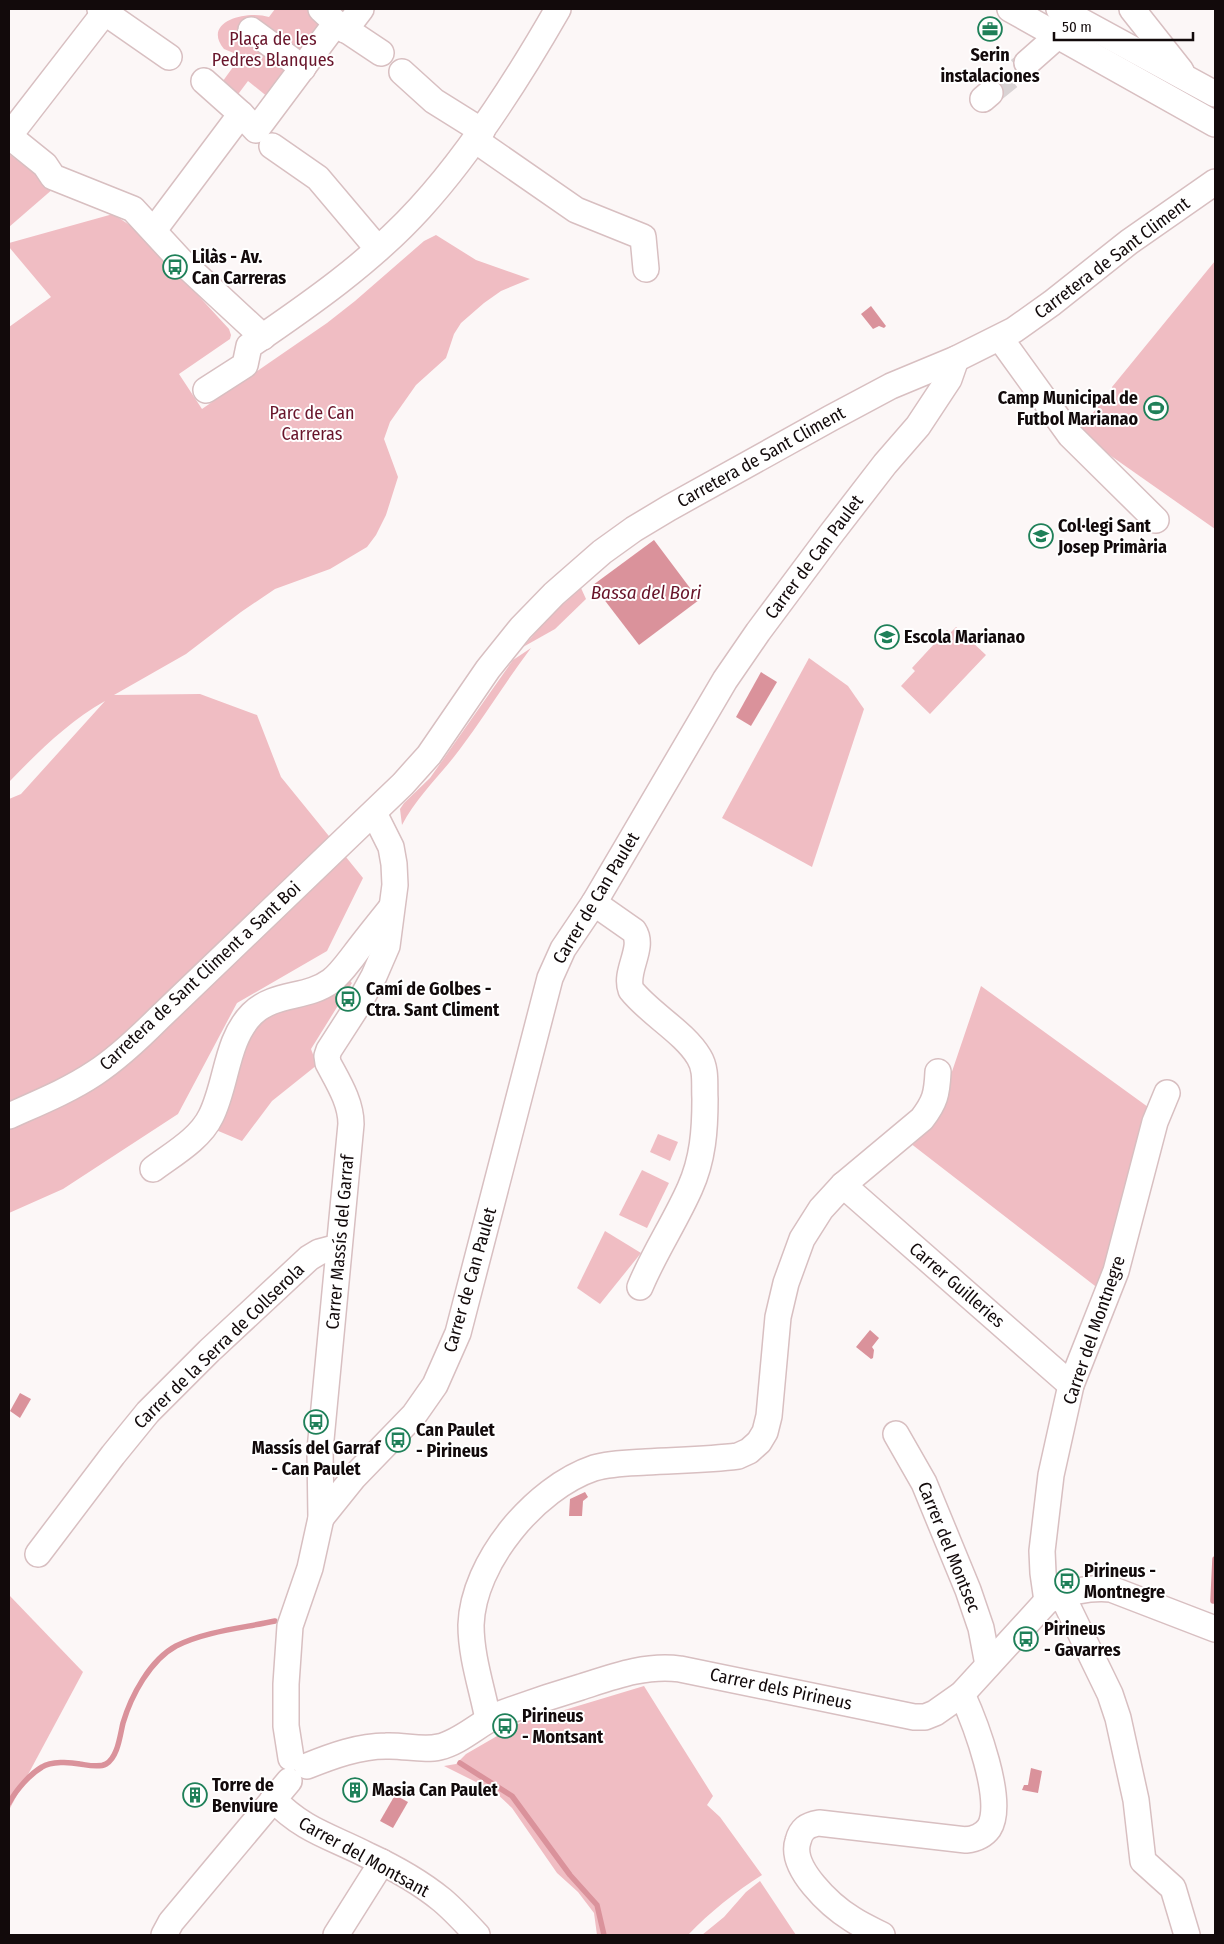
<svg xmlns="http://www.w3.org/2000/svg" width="1224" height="1944" viewBox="0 0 1224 1944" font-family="'Fira Sans Condensed',sans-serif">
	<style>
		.green { fill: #f0bdc3 }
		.water { fill: #da929b }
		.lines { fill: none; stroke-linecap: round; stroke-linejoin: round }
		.stream { stroke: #da929b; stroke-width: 5.5 }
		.minor-tunnel { stroke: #d9d3d4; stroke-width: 25; stroke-dasharray: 25 12; stroke-linecap: butt }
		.minor-casing { stroke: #d8bfc1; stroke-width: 28 }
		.minor { stroke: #fff; stroke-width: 25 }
		.labels { text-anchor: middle; stroke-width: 4; stroke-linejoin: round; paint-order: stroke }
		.park-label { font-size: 18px; fill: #69152b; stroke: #fff }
		.poi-label { font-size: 18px; font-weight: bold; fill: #120a0b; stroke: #fff; text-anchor: start }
		.street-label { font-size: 18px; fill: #120a0b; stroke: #fff }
		.water-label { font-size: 19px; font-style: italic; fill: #681329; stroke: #fff }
	</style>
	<rect width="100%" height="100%" fill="#fcf7f7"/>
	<g class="green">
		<path d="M 275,9 L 307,9 L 330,27 L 274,102 L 248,81 L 236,97 L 220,85 L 241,56 L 224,49 C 201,21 248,10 269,17 Z"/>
		<polygon points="9,154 54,188 9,227"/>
		<path d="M 113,214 L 140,232 L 229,329 L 231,335 L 230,339 L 179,374 L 202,409 L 327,323 L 355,301 L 424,241 L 436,235 L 476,260 L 530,279 L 501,291 L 484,303 L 461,323 L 454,334 L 446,358 L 416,385 L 390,422 L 384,439 L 398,477 L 386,515 L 376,535 L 367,547 L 330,569 L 275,589 L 241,612 L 186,654 L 114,695 L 200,694 L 257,715 L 281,777 L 363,878 L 327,951 L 237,1003 L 178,1114 L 63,1189 L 9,1213 L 9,799 L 21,794 L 105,701 C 68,722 38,752 9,782 L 9,327 L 51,297 L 9,247 L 9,243 Z"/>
		<polygon points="1215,261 1215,529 1094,444 1081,427 1113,389 1112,387"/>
		<polygon points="581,588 586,599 555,629 523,647 549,617"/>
		<polygon points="956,627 986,655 930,714 901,686 915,671 912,668 947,630 950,633"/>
		<path d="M 531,648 C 506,681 485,716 460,749 C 441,775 417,796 402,825 L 400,809 L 404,803 L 430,778 L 513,660 Z"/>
		<polygon points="809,658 848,686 864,709 812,867 722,818"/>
		<polygon points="349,980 352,983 311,1049 317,1065 272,1101 242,1141 216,1130 245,1049 255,1029 266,1016"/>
		<polygon points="981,986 1148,1107 1099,1289 910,1143 941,1104"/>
		<polygon points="658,1134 678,1142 670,1161 650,1152"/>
		<polygon points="642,1170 669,1183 647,1228 619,1215"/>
		<polygon points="605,1231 641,1253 600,1304 577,1288"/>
		<polygon points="9,1595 83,1672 9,1810"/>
		<path d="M 644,1686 L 713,1796 L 707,1805 L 720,1817 L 762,1875 C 735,1892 710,1912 688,1935 L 597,1935 L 594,1913 L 578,1892 L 557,1873 L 512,1808 L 494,1791 L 444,1766 L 456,1764 L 466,1754 L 518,1724 Z"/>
		<polygon points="760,1881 796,1935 702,1935 724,1917 746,1892"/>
	</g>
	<g class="water">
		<polygon points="871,306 886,326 884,328 879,326 873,329 861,314"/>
		<polygon points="654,540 699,600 639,645 593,585"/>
		<polygon points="761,672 777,682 751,726 736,717"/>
		<polygon points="870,1330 879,1338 872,1347 874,1350 873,1358 871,1359 856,1347"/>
		<polygon points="20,1393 31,1399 20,1418 10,1411"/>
		<polygon points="585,1492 588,1497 583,1501 582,1516 569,1516 570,1499"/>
		<polygon points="1031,1768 1042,1771 1038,1793 1022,1790 1024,1785 1028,1785"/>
		<polygon points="395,1795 408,1802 393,1828 380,1821"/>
	</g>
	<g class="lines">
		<g class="stream">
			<polyline points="1213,1601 1215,1559"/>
			<polyline points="460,1763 512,1796 570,1875 597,1905 604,1935"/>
			<path d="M 9,1803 C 16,1790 30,1774 42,1767 C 51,1761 70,1762 80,1764 C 87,1765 99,1768 106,1764 C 118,1757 120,1735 123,1723 C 131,1696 150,1660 176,1646 C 206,1631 243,1628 275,1621"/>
		</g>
		<polyline class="minor-tunnel" points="990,93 1027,63"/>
		<g class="minor-casing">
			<g id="minor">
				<polyline points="100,9 169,57"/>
				<polyline points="321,9 336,23 381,53"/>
				<polyline points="1010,9 1215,124"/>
				<polyline points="1059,9 1215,94"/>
				<polyline points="1132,9 1181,71"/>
				<polyline points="105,12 9,136 45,165 53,177 133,209 181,261 263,337"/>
				<polyline points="251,30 303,68"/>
				<polyline points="345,30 361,9"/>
				<polyline points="1027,63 1070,25"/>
				<polyline points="402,72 434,101 482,131"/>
				<polyline points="204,81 241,114 256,130 336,23"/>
				<polyline points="983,99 990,93"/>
				<polyline points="475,140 576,210 643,237 646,269"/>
				<polyline points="272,146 318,178 378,249"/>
				<polyline points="154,230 241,114"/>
				<polyline points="1000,338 1070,435 1156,520"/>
				<path d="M 206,390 L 245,365 L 249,346 C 309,305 371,262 420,208 C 473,150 519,77 558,9"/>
				<path d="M 594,903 L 634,931 C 645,948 624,971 631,990 C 650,1014 684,1032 699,1057 C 707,1070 704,1085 705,1099 C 705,1130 703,1159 690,1188 C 675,1222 654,1253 640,1287"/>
				<path d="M 9,1116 C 38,1103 68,1091 95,1073 C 118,1058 139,1038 159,1018 L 403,784 L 429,755 L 488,669 L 521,628 L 554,594 L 602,552 L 634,529 L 669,508 L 831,418 L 891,386 L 956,359 L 1014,330 L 1052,303 L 1129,242 L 1215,182"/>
				<path d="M 153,1169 C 173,1154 200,1139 211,1116 C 227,1084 226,1040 252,1014 C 274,992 307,999 331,981 C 340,974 347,964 354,955 C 366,939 379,923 391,908"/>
				<polyline points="843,1185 1071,1385"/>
				<polyline points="896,1434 924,1483 968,1590 981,1628 988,1665"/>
				<polyline points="321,1518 354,1477 414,1415 435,1385 458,1333 550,978 563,949 594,903 725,680 758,632 831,534 885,464 918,426 949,379 956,359"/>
				<polyline points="38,1554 113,1455 148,1412 209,1351 309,1258 319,1252 338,1247"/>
				<polyline points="1062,1595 1110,1694 1118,1718 1136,1800 1143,1861 1173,1888 1187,1935"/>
				<polyline points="1047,1601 1043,1573 1042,1551 1051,1475 1071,1385 1116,1271 1155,1122 1167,1093"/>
				<path d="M 488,1719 C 482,1688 471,1657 471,1625 C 473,1562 535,1488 594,1468 C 611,1463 629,1463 646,1462 C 677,1460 707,1460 738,1456 L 749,1451 L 759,1442 L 765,1432 L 769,1416 L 778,1317 L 786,1283 L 802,1239 L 821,1209 L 843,1185 L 922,1119 C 935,1102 937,1094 938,1072"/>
				<path d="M 291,1758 L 286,1726 L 286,1684 L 290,1626 L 310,1568 L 321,1518 L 320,1450 L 351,1124 C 351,1102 338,1082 328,1063 L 327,1056 L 329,1050 L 358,1005 L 374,976 L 387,946 L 395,885 L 394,864 L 391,847 L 374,813"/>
				<path d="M 307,1766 C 332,1756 359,1746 386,1746 C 404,1745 422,1751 439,1747 C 461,1742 479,1723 500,1714 C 527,1704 554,1695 581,1687 C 612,1677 647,1664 680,1669 L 914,1717 L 925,1717 L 935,1713 L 962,1694 L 1047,1601 C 1065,1592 1090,1587 1111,1589 L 1215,1629"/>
				<path d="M 273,1799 C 304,1831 330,1836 367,1855 C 393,1867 420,1882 442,1900 C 455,1911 466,1923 477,1935"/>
				<polyline points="164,1935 171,1922 289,1781"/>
				<polyline points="336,1935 382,1862"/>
				<path d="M 882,1935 C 872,1930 861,1925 852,1919 C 831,1906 789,1868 798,1841 C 801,1829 807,1825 819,1823 L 966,1840 C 975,1839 984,1835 989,1828 C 1006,1802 974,1720 962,1694"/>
			</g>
		</g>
		<use href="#minor" class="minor"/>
	</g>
	<defs>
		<g id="office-ring" transform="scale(1.25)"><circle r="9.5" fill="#fff" stroke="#1f8059" stroke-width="1.5"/><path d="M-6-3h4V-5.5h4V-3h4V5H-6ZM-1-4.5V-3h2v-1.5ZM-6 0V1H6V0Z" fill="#1f8059"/></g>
		<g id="bus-ring" transform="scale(1.25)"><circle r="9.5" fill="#fff" stroke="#1f8059" stroke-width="1.5"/><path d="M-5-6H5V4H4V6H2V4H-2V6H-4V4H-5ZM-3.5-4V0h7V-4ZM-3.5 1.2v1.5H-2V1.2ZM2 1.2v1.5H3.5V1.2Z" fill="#1f8059"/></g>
		<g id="stadium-ring" transform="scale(1.25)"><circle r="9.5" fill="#fff" stroke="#1f8059" stroke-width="1.5"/><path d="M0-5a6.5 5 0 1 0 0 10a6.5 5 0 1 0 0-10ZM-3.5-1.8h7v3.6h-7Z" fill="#1f8059"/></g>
		<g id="school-ring" transform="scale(1.25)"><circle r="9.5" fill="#fff" stroke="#1f8059" stroke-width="1.5"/><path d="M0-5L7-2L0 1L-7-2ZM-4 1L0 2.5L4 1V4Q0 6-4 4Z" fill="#1f8059"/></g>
		<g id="building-ring" transform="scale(1.25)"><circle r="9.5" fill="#fff" stroke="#1f8059" stroke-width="1.5"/><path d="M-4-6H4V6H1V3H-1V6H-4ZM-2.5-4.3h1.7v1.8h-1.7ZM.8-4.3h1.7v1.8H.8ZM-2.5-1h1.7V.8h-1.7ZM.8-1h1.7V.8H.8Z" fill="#1f8059"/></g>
	</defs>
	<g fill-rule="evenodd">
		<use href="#office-ring" x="990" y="29"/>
		<use href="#bus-ring" x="175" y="267"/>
		<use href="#stadium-ring" x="1156" y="408"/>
		<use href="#school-ring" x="1041" y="536"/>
		<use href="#school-ring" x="887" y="637"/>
		<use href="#bus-ring" x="348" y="999"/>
		<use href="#bus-ring" x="316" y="1422"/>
		<use href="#bus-ring" x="398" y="1440"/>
		<use href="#bus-ring" x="1067" y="1581"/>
		<use href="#bus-ring" x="1026" y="1639"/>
		<use href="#bus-ring" x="505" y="1726"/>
		<use href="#building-ring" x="355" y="1790"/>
		<use href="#building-ring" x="195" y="1795"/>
	</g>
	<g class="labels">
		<g class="park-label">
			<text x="273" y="45">Plaça de les<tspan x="273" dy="21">Pedres Blanques</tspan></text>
			<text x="312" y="419">Parc de Can<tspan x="312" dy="21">Carreras</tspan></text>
		</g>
		<g class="poi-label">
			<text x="990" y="61" text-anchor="middle">Serin<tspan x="990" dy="21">instalaciones</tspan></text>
			<text x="192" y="263">Lilàs - Av.<tspan x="192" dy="21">Can Carreras</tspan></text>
			<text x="1138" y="404" text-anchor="end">Camp Municipal de<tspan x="1138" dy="21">Futbol Marianao</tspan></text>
			<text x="1058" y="532">Col·legi Sant<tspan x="1058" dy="21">Josep Primària</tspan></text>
			<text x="904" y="643">Escola Marianao</text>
			<text x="366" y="995">Camí de Golbes -<tspan x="366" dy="21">Ctra. Sant Climent</tspan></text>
			<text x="416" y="1436">Can Paulet<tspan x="416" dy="21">- Pirineus</tspan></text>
			<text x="316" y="1454" text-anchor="middle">Massís del Garraf<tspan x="316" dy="21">- Can Paulet</tspan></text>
			<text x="1084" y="1577">Pirineus -<tspan x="1084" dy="21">Montnegre</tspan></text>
			<text x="1044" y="1635">Pirineus<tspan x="1044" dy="21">- Gavarres</tspan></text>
			<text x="522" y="1722">Pirineus<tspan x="522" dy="21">- Montsant</tspan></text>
			<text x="212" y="1791">Torre de<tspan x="212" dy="21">Benviure</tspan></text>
			<text x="372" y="1796">Masia Can Paulet</text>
		</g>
		<g class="street-label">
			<text transform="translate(1112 258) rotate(-37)" y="6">Carretera de Sant Climent</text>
			<text transform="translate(761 457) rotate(-29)" y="6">Carretera de Sant Climent</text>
			<text transform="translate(814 557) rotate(-53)" y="6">Carrer de Can Paulet</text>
			<text transform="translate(596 898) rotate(-59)" y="6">Carrer de Can Paulet</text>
			<text transform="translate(200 976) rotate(-43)" y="6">Carretera de Sant Climent a Sant Boi</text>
			<text transform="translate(340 1242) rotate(-85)" y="6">Carrer Massís del Garraf</text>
			<text transform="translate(470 1280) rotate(-74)" y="6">Carrer de Can Paulet</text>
			<text transform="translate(957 1285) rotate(41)" y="6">Carrer Guilleries</text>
			<text transform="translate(1094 1330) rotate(-71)" y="6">Carrer del Montnegre</text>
			<text transform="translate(219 1346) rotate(-44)" y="6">Carrer de la Serra de Collserola</text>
			<text transform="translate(949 1547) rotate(68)" y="6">Carrer del Montsec</text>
			<text transform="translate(781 1689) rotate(12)" y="6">Carrer dels Pirineus</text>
			<text transform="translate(364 1857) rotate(29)" y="6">Carrer del Montsant</text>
		</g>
		<g class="water-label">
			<text x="646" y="599">Bassa del Bori</text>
		</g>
	</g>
	<rect width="1224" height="1944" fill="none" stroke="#120a0b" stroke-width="20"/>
	<path d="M1054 32v8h139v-8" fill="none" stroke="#120a0b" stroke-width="2.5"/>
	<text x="1062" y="32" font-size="15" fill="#120a0b" stroke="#ffffff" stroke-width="4" paint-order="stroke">50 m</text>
</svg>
